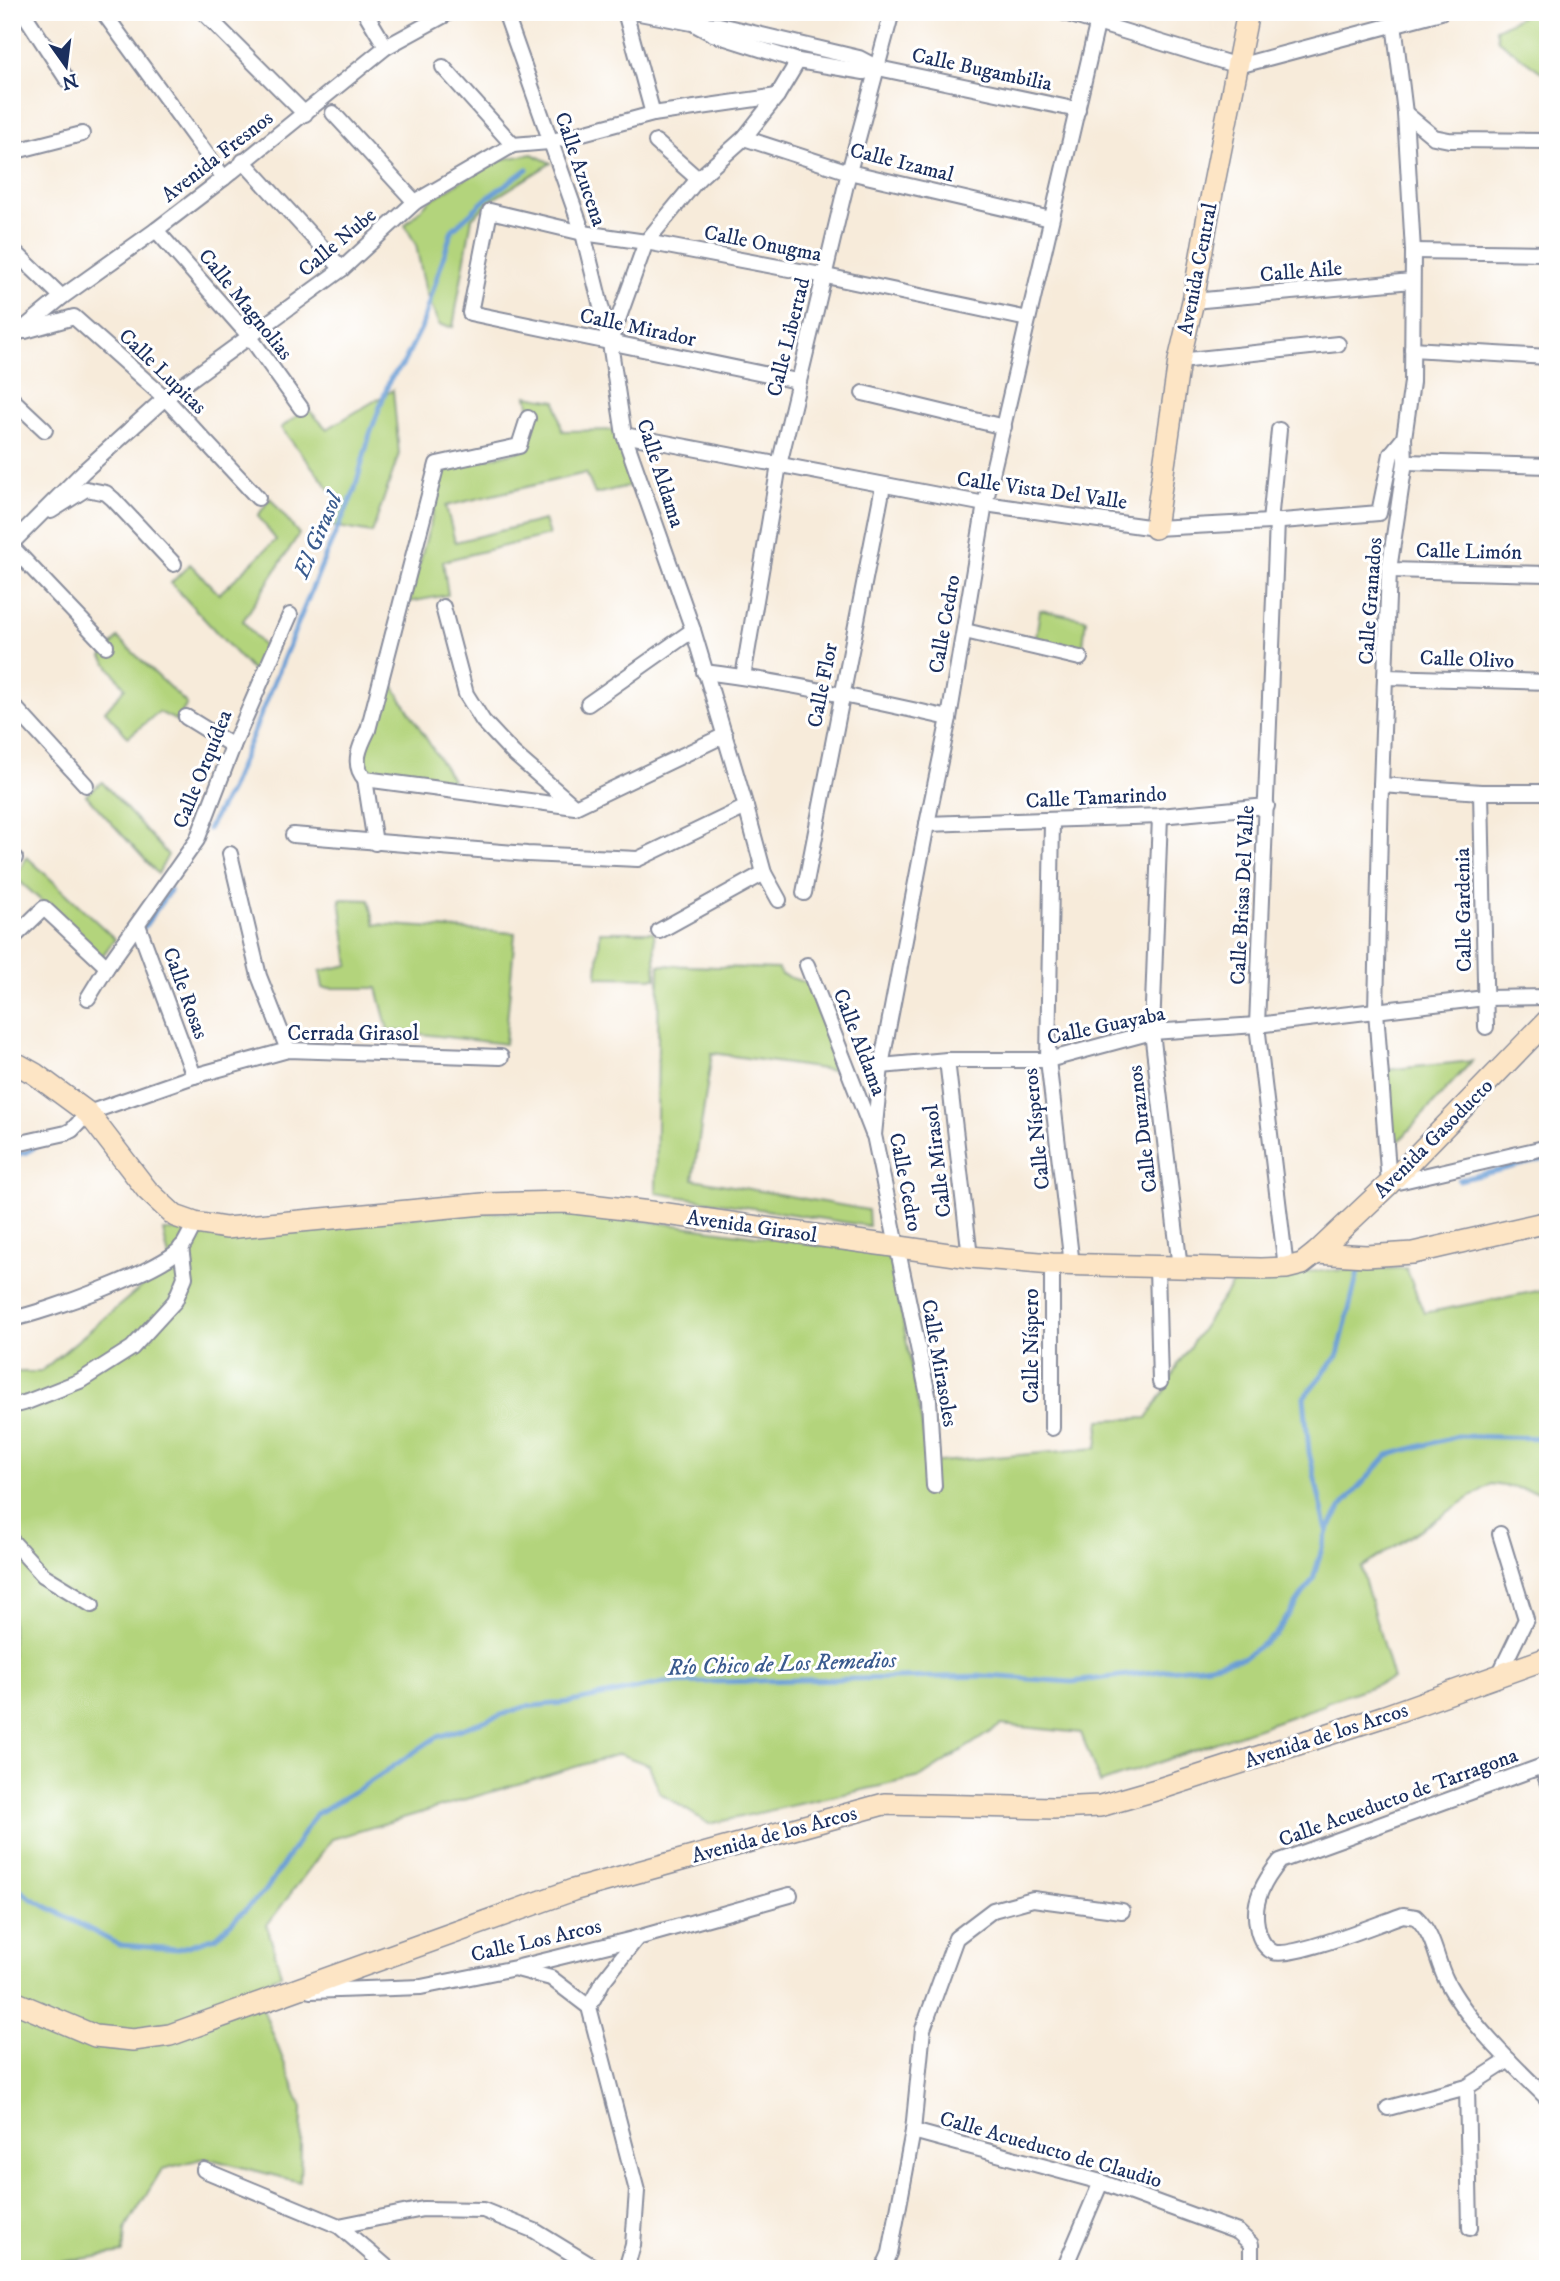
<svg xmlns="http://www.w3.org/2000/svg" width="1560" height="2281" viewBox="0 0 1560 2281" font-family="'IM FELL DW Pica',serif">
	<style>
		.green { fill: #b3d47c; stroke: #67826d; stroke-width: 2 }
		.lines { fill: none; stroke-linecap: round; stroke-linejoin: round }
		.stream { stroke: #699ed5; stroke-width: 5 }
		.street-casing { stroke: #898d9c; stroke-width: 18 }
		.secondary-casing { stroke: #898d9c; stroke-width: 24 }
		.street { stroke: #fff; stroke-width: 14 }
		.secondary { stroke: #fde5c5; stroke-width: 21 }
		.labels { text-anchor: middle; stroke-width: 6; stroke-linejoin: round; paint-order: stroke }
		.street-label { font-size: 21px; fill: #1b2f5e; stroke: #fff }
		.water-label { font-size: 23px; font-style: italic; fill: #3a5b8e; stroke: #fff }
	</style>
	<rect width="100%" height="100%" fill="#fff"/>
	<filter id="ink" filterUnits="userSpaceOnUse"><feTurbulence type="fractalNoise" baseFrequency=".0143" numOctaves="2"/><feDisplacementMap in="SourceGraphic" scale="14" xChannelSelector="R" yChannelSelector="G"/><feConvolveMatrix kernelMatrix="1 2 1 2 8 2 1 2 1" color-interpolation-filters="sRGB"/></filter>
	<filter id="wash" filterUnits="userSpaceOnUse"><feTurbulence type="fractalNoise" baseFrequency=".00686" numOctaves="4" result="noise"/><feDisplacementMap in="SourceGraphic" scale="28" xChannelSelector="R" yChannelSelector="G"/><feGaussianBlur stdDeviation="1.57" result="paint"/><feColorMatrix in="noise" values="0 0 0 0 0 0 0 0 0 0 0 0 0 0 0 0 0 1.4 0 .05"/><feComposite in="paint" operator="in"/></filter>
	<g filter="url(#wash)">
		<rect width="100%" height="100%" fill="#f7ebda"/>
		<g class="green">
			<polygon points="1530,12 1548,12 1548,77 1498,40 1496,29"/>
			<polygon points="532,154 551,163 495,198 472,218 453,327 439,325 426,293 416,245 405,225 429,201 468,177 504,159"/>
			<polygon points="393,390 399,454 372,533 327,525 336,497 281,428 307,408 327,429"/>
			<polygon points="527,396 556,401 562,431 619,430 633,485 595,494 586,473 446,506 455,542 544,520 549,535 443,561 448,595 409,602 445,469 528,449 533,422"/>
			<polygon points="270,498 299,534 243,621 268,652 253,672 171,583 190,564 219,594 276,540 258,516"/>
			<polygon points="1040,610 1086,619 1082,655 1035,643"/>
			<polygon points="118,638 187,704 177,721 159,712 128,737 105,711 125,688 102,657"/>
			<polygon points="389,679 453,781 366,773 360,755"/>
			<polygon points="102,782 168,855 158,874 86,795"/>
			<polygon points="27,857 115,939 102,956 15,877"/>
			<polygon points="340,899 369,900 375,924 515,933 505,1044 388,1030 377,988 323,988 320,971 349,965"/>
			<polygon points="600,932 654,932 656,978 597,977"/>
			<polygon points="659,965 778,969 782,975 810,984 837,1071 712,1053 693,1179 868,1210 869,1226 656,1193"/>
			<polygon points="1472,1061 1391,1150 1386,1070"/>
			<polygon points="574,1211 886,1254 891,1257 929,1463 1097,1448 1100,1420 1147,1418 1168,1385 1178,1364 1239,1274 1406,1268 1424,1313 1548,1289 1548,1493 1491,1484 1361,1568 1393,1679 1326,1702 1324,1705 1100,1783 1081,1733 1001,1725 921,1777 709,1824 660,1793 649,1765 619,1754 332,1839 267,1925 281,1975 265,1981 263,2009 302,2108 300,2182 206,2158 162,2169 125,2230 123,2253 12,2269 12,1372 40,1372 170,1263 163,1231 255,1229 465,1213"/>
		</g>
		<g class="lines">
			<g class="stream">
				<polyline points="208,829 230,790 327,552 354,492 370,434 390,379 403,364 421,328 452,230 488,197 527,169"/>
				<polyline points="144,927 170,890"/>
				<polyline points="12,1155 27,1152 38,1145"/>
				<polyline points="1459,1180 1548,1158"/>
				<polyline points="1327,1531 1309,1452 1304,1397 1338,1355 1358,1272"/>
				<polyline points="12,1882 29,1897 119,1945 178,1949 216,1937 266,1890 316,1814 367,1784 435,1738 524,1707 571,1702 664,1683 987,1676 1072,1682 1209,1665 1244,1657 1275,1635 1313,1579 1327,1531 1341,1507 1388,1455 1458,1436 1548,1438"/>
			</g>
		</g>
	</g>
	<g filter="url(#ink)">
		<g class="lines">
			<g class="street-casing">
				<g id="street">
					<polyline points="23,12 68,81"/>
					<polyline points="103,12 224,178"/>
					<polyline points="203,12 305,114"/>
					<polyline points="365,12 386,47"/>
					<polyline points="505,12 583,233 610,343 624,435 693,630 746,807 764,873 779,900"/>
					<polyline points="625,12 653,114"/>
					<polyline points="634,12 692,23 719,25 859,58 878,68 1078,110"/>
					<polyline points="1061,12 1238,66 1441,12"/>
					<polyline points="1394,23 1405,113 1413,251 1412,382 1404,438 1405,462 1389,570 1381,785 1376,1011 1389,1184 1548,1147"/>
					<polyline points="696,25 713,34 798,61 864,72 878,68"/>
					<polyline points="443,67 513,145"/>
					<polyline points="333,113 415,202"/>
					<polyline points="1405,113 1434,137 1449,140 1548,141"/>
					<polyline points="744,138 849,172 1051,219"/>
					<polyline points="656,142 698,179"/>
					<polyline points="12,152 82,134"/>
					<polyline points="243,161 342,269"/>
					<polyline points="156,230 250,337 301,408"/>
					<polyline points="12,249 62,297"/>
					<polyline points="1413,251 1548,253"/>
					<polyline points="1193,301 1412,281"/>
					<polyline points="25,331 74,317 165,398 258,498"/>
					<polyline points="12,338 62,297 156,230 224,178 386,47 450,12"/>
					<polyline points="610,342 646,242 698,179 744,138 777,96 798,61"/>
					<polyline points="1412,349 1548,357"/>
					<polyline points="1179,361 1338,344"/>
					<polyline points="797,381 470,313 490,211 583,233 646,242 826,276 1028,319"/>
					<polyline points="863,393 1004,427"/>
					<polyline points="12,399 45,430"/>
					<path d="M 528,418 L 519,446 L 437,464 L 368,730 C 360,746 351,764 365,779 L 575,807 L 725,735"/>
					<polyline points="624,435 985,504 1155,528 1270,522 1379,513 1391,454 1404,438"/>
					<polyline points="1405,462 1548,466"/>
					<polyline points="51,511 86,489 106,493 113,499 174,564"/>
					<polyline points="1277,521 1257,1025 1286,1268"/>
					<polyline points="1270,522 1279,430"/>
					<polyline points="12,543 84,471 165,398 342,269 415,202 513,145 549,142 653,114 777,96"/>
					<polyline points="12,547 106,646"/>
					<polyline points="1389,570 1548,574"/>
					<polyline points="443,607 466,694 483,721 513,753 574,806"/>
					<polyline points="965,631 1080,658"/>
					<path d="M 704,672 C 787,682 868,700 949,718"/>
					<polyline points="743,677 779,465 849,172 892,12"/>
					<polyline points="1386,677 1548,682"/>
					<polyline points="12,704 86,785"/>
					<polyline points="588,704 693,630"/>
					<polyline points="186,717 233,746"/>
					<polyline points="365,779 375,843"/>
					<polyline points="1381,785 1481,792 1548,792"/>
					<polyline points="1481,792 1486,1027"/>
					<polyline points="1160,816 1152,1032 1180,1268"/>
					<polyline points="1052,821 1048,1060 1072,1265"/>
					<polyline points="927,824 1160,816 1267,806"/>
					<polyline points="293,835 527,854 638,859 746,807"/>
					<polyline points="230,854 259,976 288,1050"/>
					<polyline points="12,855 15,858"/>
					<polyline points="804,893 883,486"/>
					<polyline points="138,925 194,1076"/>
					<polyline points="659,931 764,873"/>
					<polyline points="12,939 44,908 107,967"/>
					<polyline points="807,965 873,1134"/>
					<polyline points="88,998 107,967 197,840 233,746 290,615"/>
					<polyline points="947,1060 970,1257"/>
					<polyline points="881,1066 947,1060 1048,1060 1152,1032 1257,1025 1485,998 1548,997"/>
					<polyline points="12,1145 66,1133 72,1130 88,1113 194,1076 288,1050 501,1057"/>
					<polyline points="1157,1268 1160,1382"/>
					<path d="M 12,1319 C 46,1312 161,1271 182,1247 C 187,1240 191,1230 195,1223"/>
					<polyline points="12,1406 27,1402 80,1381 132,1348 175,1301 185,1277 181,1247"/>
					<polyline points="1052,1428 1052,1264"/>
					<polyline points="934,1486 929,1400 874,1135 881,1066 927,824 949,718 985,504 1100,12"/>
					<polyline points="12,1541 43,1575 92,1605"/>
					<polyline points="1498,1677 1526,1619 1500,1534"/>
					<path d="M 1548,1764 L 1280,1861 C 1265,1880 1252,1900 1257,1925 C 1258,1935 1263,1947 1273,1952 C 1292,1959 1380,1923 1403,1915 L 1416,1917 C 1435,1936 1435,1957 1446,1980 C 1466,2020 1515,2067 1548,2099"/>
					<polyline points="1542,1766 1548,1784"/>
					<polyline points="517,1969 551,1978 589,2007 637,2191 633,2245 626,2269"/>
					<polyline points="310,1991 421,1987 515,1968 637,1938 790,1895"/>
					<polyline points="589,2007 603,1981 637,1938"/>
					<polyline points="1467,2087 1470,2228"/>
					<polyline points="1388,2108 1467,2087 1509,2060"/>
					<polyline points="913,2131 1101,2182 1238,2232 1251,2244 1251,2261 1247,2269"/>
					<polyline points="204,2170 339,2226 389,2269"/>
					<polyline points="339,2226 423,2209 483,2210 535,2231 597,2269"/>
					<polyline points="883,2269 890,2253 913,2131 923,2029 956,1938 993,1910 1033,1899 1122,1911"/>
					<polyline points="1064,2269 1101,2182"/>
				</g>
			</g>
			<g class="secondary-casing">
				<g id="secondary">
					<polyline points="1155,528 1179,361 1193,301 1212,193 1248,12"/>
					<polyline points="12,1065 19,1065 35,1074 88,1113 147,1190 175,1216 195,1223 226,1228 483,1204 565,1202 667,1214 970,1257 1052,1264 1261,1269 1286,1268 1302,1264 1316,1253 1389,1184 1548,1020"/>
					<polyline points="1316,1253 1366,1256 1413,1253 1548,1222"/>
					<polyline points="12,2001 95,2036 133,2040 170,2035 573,1890 884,1804 1054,1808 1100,1806 1159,1789 1385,1716 1548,1658"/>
				</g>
			</g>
			<use href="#street" class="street"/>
			<use href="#secondary" class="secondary"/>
		</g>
	</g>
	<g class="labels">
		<g class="street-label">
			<text transform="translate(982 69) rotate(12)" y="7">Calle Bugambilia</text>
			<text transform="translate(217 156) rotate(-38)" y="7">Avenida Fresnos</text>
			<text transform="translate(902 162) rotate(14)" y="7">Calle Izamal</text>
			<text transform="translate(581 169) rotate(71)" y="7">Calle Azucena</text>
			<text transform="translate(337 242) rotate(-40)" y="7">Calle Nube</text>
			<text transform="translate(763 243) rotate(11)" y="7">Calle Onugma</text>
			<text transform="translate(1197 269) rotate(-79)" y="7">Avenida Central</text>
			<text transform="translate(1301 271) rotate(-5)" y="7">Calle Aile</text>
			<text transform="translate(246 304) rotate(51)" y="7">Calle Magnolias</text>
			<text transform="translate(638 327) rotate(12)" y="7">Calle Mirador</text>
			<text transform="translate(788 337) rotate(-76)" y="7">Calle Libertad</text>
			<text transform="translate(163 371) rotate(44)" y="7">Calle Lupitas</text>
			<text transform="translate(661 473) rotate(72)" y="7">Calle Aldama</text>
			<text transform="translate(1042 490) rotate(8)" y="7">Calle Vista Del Valle</text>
			<text transform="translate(1469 551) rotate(1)" y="7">Calle Limón</text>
			<text transform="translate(1370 601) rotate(-86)" y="7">Calle Granados</text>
			<text transform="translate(944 624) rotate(-80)" y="7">Calle Cedro</text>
			<text transform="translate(1467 659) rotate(2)" y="7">Calle Olivo</text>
			<text transform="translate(822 685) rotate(-79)" y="7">Calle Flor</text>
			<text transform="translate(202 769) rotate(-68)" y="7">Calle Orquídea</text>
			<text transform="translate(1096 797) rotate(-3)" y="7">Calle Tamarindo</text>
			<text transform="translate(1242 895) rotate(-87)" y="7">Calle Brisas Del Valle</text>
			<text transform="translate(1463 910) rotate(-91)" y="7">Calle Gardenia</text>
			<text transform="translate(186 993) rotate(70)" y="7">Calle Rosas</text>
			<text transform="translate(1106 1025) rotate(-12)" y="7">Calle Guayaba</text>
			<text x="353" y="1040">Cerrada Girasol</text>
			<text transform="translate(860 1042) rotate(69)" y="7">Calle Aldama</text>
			<text transform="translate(1036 1129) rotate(-96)" y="7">Calle Nísperos</text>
			<text transform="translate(1142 1129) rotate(-97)" y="7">Calle Duraznos</text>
			<text transform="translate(1433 1138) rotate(-45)" y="7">Avenida Gasoducto</text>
			<text transform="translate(937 1161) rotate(-97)" y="7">Calle Mirasol</text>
			<text transform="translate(906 1182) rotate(79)" y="7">Calle Cedro</text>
			<text transform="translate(752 1226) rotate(8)" y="7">Avenida Girasol</text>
			<text transform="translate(1031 1346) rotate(-90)" y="7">Calle Níspero</text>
			<text transform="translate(940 1363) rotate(80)" y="7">Calle Mirasoles</text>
			<text transform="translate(1326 1735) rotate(-18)" y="7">Avenida de los Arcos</text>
			<text transform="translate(1398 1797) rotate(-20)" y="7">Calle Acueducto de Tarragona</text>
			<text transform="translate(774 1834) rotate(-15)" y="7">Avenida de los Arcos</text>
			<text transform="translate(536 1940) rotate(-13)" y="7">Calle Los Arcos</text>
			<text transform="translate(1051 2149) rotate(16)" y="7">Calle Acueducto de Claudio</text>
		</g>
		<g class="water-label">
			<text transform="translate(317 535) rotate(-67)" y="8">El Girasol</text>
			<text transform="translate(782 1663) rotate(-2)" y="8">Río Chico de Los Remedios</text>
		</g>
	</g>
	<rect width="1560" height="2281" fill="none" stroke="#fff" stroke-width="42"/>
	<g transform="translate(66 66) rotate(166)" stroke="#ffffff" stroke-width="5" paint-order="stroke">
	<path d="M0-5L12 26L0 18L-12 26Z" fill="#1b2f5e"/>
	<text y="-10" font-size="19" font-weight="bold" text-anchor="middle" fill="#1b2f5e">N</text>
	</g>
</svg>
